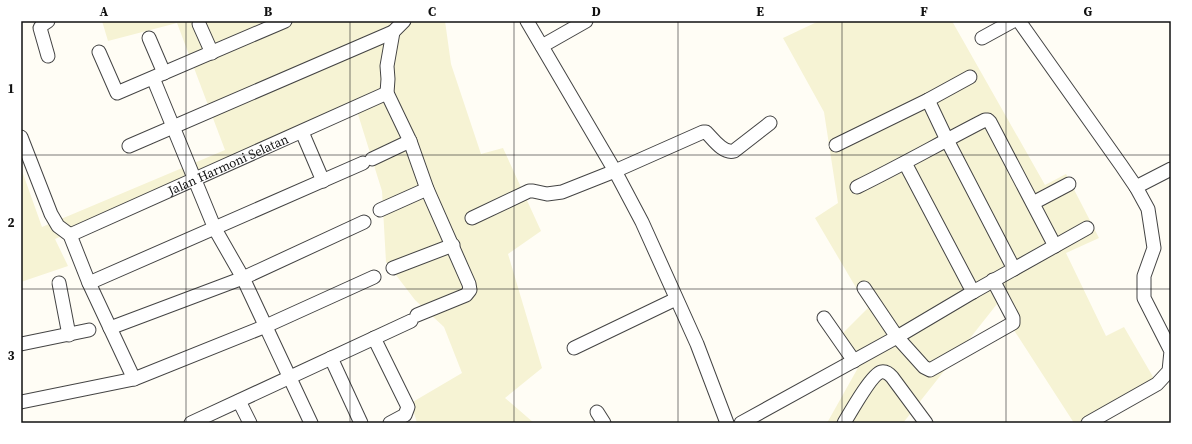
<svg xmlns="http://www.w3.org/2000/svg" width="1192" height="444" viewBox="0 0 1192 444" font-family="'Source Serif 4',serif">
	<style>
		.farmland { fill: #f6f3d4 }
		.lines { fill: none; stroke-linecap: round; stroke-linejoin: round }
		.minor-casing { stroke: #444; stroke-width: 15 }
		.minor { stroke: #fff; stroke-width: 13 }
		.grid { fill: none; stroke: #111; stroke-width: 1; stroke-opacity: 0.55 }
		.labels { text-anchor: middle; stroke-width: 4; stroke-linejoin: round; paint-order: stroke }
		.street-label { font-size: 13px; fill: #111; stroke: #fff }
		.neatline { fill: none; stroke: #111; stroke-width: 1.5 }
		.grid-label { font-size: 13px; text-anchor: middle; font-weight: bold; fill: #111 }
	</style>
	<rect width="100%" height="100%" fill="#fffdf5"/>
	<g class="farmland">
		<polygon points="102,21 445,21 451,64 481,154 503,148 541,231 508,254 542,368 505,398 534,423 417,423 411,403 462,373 444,327 415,300 386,262 382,191 356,108 55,239 68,266 21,282 21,168 42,227 225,150 177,23 108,41"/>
		<polygon points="819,21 952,21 1045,185 1066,174 1099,238 1066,253 1106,336 1124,327 1156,382 1091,423 1074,423 997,304 903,423 827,423 859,366 838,338 868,308 815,218 838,203 824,112 783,38"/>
	</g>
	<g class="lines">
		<g class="minor-casing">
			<g id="minor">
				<polyline points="48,21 42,25 40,28 48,56"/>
				<polyline points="527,21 615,171 642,222 697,344 727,423"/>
				<polyline points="1019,21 1121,165 1136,187 1148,209 1154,248 1144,276 1144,298 1171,351 1169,371 1157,384 1088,423"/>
				<polyline points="199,24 212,53"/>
				<polyline points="393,32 387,66 388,79 387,93 410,141 427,189 469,284 470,290 466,295 417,315"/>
				<polyline points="149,38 164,73"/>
				<polyline points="982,38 1013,21"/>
				<polyline points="542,46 586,21"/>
				<polyline points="99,52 117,93 285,21"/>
				<polyline points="153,78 215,229 243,278 311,423"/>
				<polyline points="928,100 947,140 1014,269"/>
				<polyline points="302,132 323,181"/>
				<polyline points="21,137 51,214 58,226 70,235 89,283 134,379"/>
				<polyline points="836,145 928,100 970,77"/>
				<polyline points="129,146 393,32 404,21"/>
				<polyline points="372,159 410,141"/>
				<polyline points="905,163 973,292"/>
				<path d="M 857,187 C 900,166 942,142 985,120 L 988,120 L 990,122 L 1055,246"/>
				<polyline points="1136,187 1171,169"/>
				<polyline points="1033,203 1069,184"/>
				<polyline points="380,210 427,189"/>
				<path d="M 472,218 L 529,191 L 533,191 L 547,194 L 562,192 L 615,171 L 703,132 L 706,132 C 713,139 723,154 734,151 L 770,123"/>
				<path id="s1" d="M 70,235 L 387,93"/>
				<polyline points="393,268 453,245"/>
				<polyline points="59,283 69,335"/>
				<polyline points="89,283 363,163"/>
				<polyline points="864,288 897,337 924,367 930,370 1013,323 1013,318 993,280"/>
				<polyline points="824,318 854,361"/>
				<polyline points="110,328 243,278 364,222"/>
				<polyline points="374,338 408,407 405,415 390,423"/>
				<polyline points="21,344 89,330"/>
				<polyline points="574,348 676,299"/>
				<polyline points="331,358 361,423"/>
				<polyline points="239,401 250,423"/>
				<polyline points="21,402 134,379 266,326 374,277"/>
				<polyline points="597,412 604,423"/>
				<polyline points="191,423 411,321"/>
				<polyline points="741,423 897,337 973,292 1087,228"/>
				<path d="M 844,423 C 850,413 872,374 881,372 C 886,371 889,374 892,377 L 926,423"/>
			</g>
		</g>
		<use href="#minor" class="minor"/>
	</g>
	<path class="grid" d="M 186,21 L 186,423M 350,21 L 350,423M 514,21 L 514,423M 678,21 L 678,423M 842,21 L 842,423M 1006,21 L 1006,423M 21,155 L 1171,155M 21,289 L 1171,289"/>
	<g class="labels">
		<g class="street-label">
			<text dy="5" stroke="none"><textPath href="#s1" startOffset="173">Jalan Harmoni Selatan</textPath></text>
		</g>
	</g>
	<rect width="1192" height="444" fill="none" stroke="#ffffff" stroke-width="44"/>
	<rect x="22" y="22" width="1148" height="400" class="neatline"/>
	<g class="grid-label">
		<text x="104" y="16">A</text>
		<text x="268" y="16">B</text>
		<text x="432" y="16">C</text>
		<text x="596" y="16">D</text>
		<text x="760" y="16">E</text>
		<text x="924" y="16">F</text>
		<text x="1088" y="16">G</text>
		<text x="11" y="93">1</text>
		<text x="11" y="227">2</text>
		<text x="11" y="360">3</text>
	</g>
</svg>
